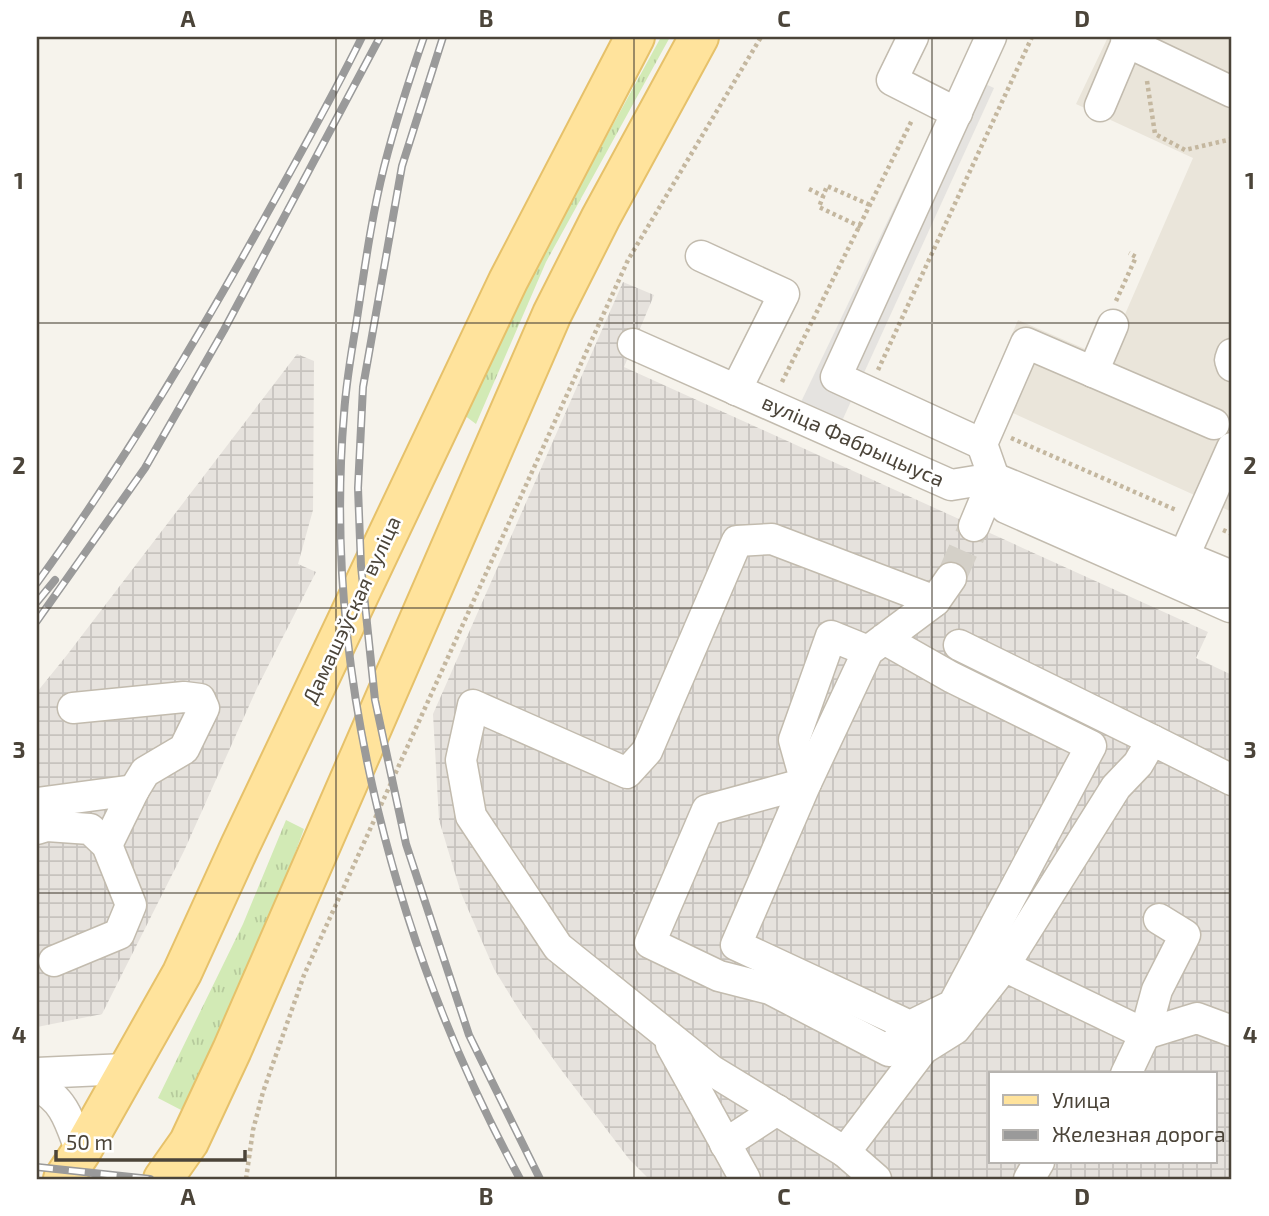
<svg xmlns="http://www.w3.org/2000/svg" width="1269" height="1216" viewBox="0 0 1269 1216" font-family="'Exo 2',sans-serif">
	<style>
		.residential { fill: #eae5da }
		.industrial { fill: url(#industrial-grid); fill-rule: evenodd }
		.grass { fill: url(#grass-tufts) }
		.parking { fill: #e5e3e0 }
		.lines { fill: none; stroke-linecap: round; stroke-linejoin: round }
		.minor-tunnel { stroke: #d4d0c8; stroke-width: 30; stroke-dasharray: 30 15; stroke-linecap: butt }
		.minor-casing { stroke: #c2bbae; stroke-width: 33 }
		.major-casing { stroke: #e6c16a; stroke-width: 42 }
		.path { stroke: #c4b79f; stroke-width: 4.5; stroke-dasharray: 3.5 3.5; stroke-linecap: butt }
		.minor { stroke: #fff; stroke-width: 30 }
		.major { stroke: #ffe39c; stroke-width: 38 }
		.rail-casing { stroke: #9a9a9a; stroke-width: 8 }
		.rail { stroke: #fff; stroke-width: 5; stroke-dasharray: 16; stroke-linecap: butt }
		.grid { fill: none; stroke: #4b4439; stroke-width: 2; stroke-opacity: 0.55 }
		.labels { text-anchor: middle; stroke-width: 5; stroke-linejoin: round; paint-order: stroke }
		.street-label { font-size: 21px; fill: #4b4439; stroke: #fff }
		.neatline { fill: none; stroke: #4b4439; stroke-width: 2.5 }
		.grid-label { font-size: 23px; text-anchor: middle; font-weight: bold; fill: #4b4439 }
	</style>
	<defs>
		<pattern id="industrial-grid" width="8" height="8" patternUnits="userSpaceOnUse" patternTransform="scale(1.75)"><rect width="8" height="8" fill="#e6e2dd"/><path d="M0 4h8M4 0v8" fill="none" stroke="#c7c3be"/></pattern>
		<pattern id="grass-tufts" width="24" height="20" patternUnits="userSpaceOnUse" patternTransform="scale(1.75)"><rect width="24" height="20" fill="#d2eab5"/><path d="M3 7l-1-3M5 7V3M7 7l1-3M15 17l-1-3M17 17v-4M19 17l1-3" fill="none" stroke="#b6ca9c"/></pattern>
	</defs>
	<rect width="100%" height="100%" fill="#f6f3ec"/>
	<polygon class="residential" points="1108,37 1232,37 1232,512 984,400 1018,320 1106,358 1193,158 1076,104"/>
	<g class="industrial">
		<path d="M 623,282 L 654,295 L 624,367 L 1208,632 L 1196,658 L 1232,675 L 1232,1179 L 649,1179 L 629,1159 L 559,1067 L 523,1016 L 494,969 L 461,893 L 439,820 L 433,714 ZM 991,1074 L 1215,1074 L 1215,1162 L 991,1162 Z"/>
		<polygon points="297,354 314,361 313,510 298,564 316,572 257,688 184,851 102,1014 37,1027 37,692 67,655"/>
	</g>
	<g class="grass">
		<polygon points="661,37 670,37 546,262 476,424 464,415 540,258"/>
		<polygon points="286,820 304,829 251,972 183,1111 158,1098 243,924"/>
	</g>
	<polygon class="parking" points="959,72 994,88 842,421 801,402"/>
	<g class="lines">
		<polyline class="minor-tunnel" points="951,578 974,526"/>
		<g class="minor-casing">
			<g id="minor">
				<polyline points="913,37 892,80 957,113"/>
				<polyline points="1126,37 1127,42 1232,92"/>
				<polyline points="1100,106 1127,42"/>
				<polyline points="701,256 784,294 736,390"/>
				<polyline points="633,344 951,485 994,478 1232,576"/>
				<polyline points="1232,354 1230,360 1232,366"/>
				<polyline points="1093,372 1113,325"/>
				<polyline points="982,444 836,377 991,37"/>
				<polyline points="1006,508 1230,607"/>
				<polyline points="974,526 994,478 982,444 1026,343 1214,424"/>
				<polyline points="1184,556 1232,448"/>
				<polyline points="935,601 772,539 737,541 647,751 627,773 473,705 461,760 471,816 558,947 711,1070 845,1152 923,1049 955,1029 1002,969 1116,787 1138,764 1152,740 1232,780"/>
				<polyline points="884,639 951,677 1091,746 953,1005 910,1026 736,945 806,783 868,651 935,601 951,578"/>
				<polyline points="959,645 1152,740"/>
				<polyline points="868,651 831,636 794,740 806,783 707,810 650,943 719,976 770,989 889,1051 910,1026"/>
				<polyline points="73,708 184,697 200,699 204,708 184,749 145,772 134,790"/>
				<polyline points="37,803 134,790 107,845"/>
				<polyline points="37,829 47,826 90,829 107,845 131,905 119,934 54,961"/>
				<polyline points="1004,966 1145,1034 1197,1018 1232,1031"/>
				<polyline points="671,1045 745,1179"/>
				<polyline points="37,1073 126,1069"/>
				<polyline points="1126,1074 1145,1034 1157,990 1185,935 1159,919"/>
				<path d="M 37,1087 C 65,1098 71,1126 81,1152"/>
				<polyline points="725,1144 777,1110"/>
				<polyline points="845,1152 876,1179"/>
				<polyline points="1029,1179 1039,1162"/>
			</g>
		</g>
		<g class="major-casing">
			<g id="major">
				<polyline points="63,1179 81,1152 182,973 240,846 508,281 635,37"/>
				<polyline points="163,1179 189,1142 232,1050 552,314 601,217 699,37"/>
			</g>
		</g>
		<g class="path">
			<polyline points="1147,81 1155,134 1185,150 1232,139"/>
			<polyline points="809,189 823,196"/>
			<polyline points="861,227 819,207 827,186 870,205"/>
			<polyline points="1116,301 1136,257 1129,253"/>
			<polyline points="878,370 1032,37"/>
			<polyline points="782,382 912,120"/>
			<polyline points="1011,438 1176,510"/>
			<polyline points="1223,530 1232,534"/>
			<polyline points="246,1179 253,1130 263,1092 304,975 628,260 761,37"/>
		</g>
		<use href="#minor" class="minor"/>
		<use href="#major" class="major"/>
		<g class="rail-casing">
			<g id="rail">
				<path d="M 424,37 C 409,80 395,124 384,167 C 371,219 364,273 356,325 C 351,354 346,384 344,414 C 322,673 397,953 520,1179"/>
				<polyline points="443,37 402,166 363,387 358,488 361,566 375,700 406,844 469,1035 540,1179"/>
				<path d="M 37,583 C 119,470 191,350 259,228 C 294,165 330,102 362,37"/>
				<polyline points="37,602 55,580"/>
				<polyline points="37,621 145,468 224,330 380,37"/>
				<polyline points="37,1167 150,1179"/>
			</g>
		</g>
		<use href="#rail" class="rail"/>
	</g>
	<path class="grid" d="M 336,37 L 336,1179M 634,37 L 634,1179M 932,37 L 932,1179M 37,323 L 1232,323M 37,608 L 1232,608M 37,893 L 1232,893"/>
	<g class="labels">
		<g class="street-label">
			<text transform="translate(853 441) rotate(24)" y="7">вуліца Фабрыцыуса</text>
			<text transform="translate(352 610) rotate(-65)" y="7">Дамашэўская вуліца</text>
		</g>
	</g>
	<rect width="1269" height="1216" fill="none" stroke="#ffffff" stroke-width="77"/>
	<rect x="989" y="1072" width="228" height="91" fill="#ffffff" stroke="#b7b4b0" stroke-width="2"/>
	<rect x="1003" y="1095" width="35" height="10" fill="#ffe39c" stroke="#b7b4b0" stroke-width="2"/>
	<text x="1052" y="1108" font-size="21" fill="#4b4439">Улица</text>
	<rect x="1003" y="1130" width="35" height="10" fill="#9a9a9a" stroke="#b7b4b0" stroke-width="2"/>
	<text x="1052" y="1142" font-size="21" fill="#4b4439">Железная дорога</text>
	<path d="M56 1150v10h189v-10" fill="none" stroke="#4b4439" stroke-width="3.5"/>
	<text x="66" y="1150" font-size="21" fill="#4b4439" stroke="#ffffff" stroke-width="5" paint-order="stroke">50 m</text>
	<rect x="38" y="38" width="1192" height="1140" class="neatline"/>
	<g class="grid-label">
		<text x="188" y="27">A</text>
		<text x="486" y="27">B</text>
		<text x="784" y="27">C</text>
		<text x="1082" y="27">D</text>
		<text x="19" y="189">1</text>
		<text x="1250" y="189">1</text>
		<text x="19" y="474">2</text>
		<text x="1250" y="474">2</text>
		<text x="19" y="758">3</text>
		<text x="1250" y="758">3</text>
		<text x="19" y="1043">4</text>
		<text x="1250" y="1043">4</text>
		<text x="188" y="1205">A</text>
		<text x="486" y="1205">B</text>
		<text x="784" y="1205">C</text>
		<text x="1082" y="1205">D</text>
	</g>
</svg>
